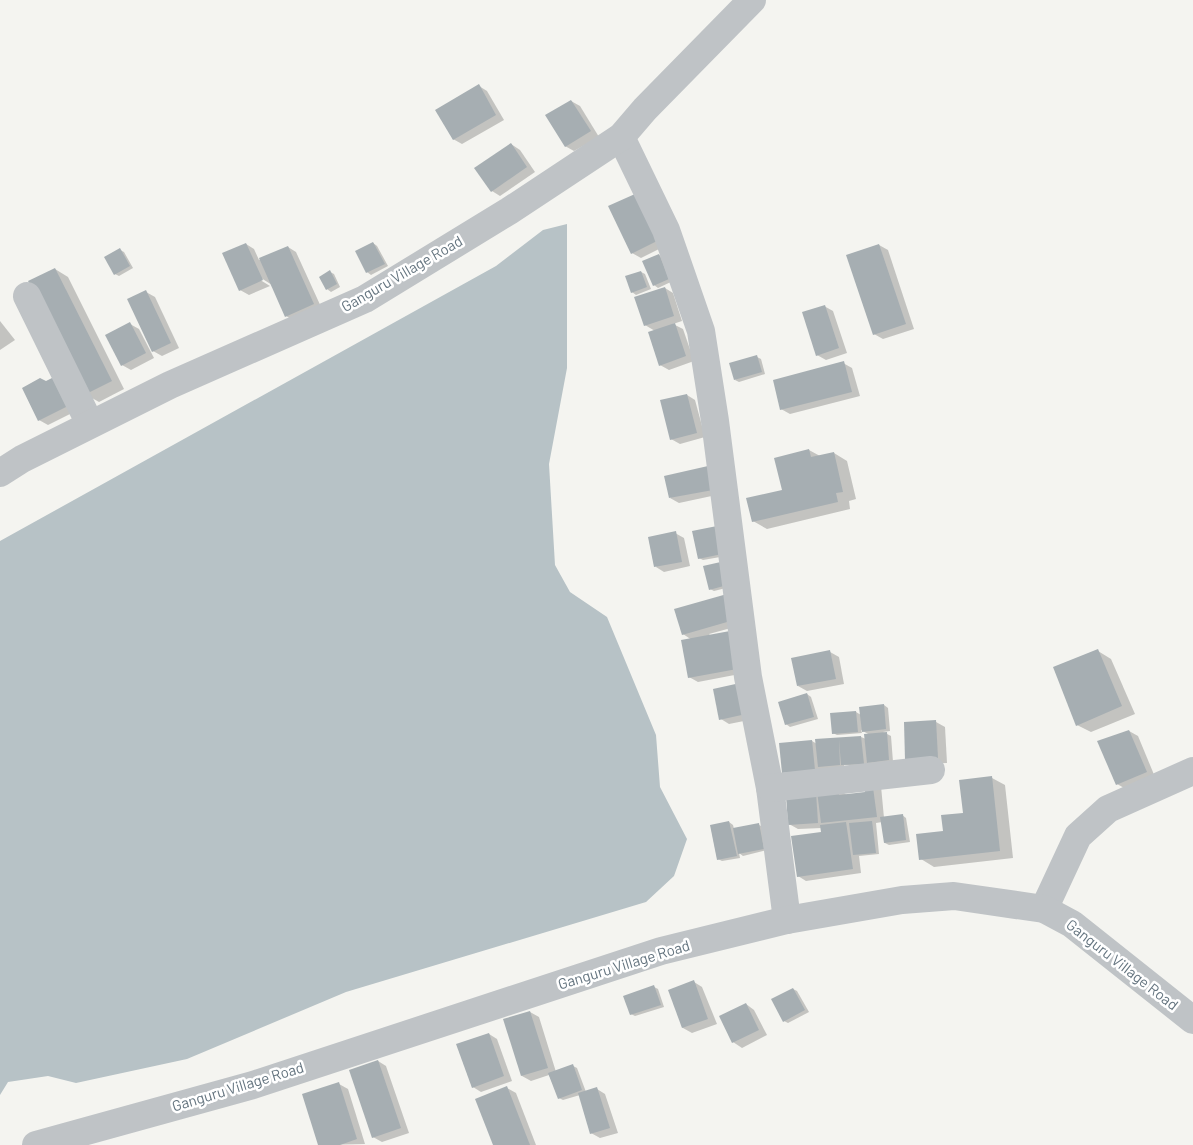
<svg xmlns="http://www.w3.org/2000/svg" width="1193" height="1145" viewBox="0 0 1193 1145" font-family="Barlow,sans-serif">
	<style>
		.water { fill: #b7c2c6 }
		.shadow { fill: #0003 }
		.building { fill: #a6aeb2 }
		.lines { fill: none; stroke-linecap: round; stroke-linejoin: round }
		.minor { stroke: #bfc3c6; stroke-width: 28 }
		.tertiary { stroke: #bfc3c6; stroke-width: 28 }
		.labels { text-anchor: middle; stroke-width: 5; stroke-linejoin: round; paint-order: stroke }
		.street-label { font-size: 15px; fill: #64747f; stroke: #fff }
	</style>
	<rect width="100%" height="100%" fill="#f4f4f0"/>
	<polygon class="water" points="567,224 567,368 549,464 555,565 570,592 607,617 656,735 660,787 687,839 674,876 646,902 346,992 187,1059 76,1083 48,1076 8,1082 0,1095 0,541 496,266 543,230"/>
	<g class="shadow">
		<polygon points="479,86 487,91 504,120 462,144 453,139"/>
		<polygon points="571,101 580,106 599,137 574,151 565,146"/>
		<polygon points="511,144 520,150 535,172 500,196 492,191"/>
		<polygon points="643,200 665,246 641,258 632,253"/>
		<polygon points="373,243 377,246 388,266 371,275 367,272"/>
		<polygon points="246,244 254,249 259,260 288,247 296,252 322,309 295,321 286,316 272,285 258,276 257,278 270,286 249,295 240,290"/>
		<polygon points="879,245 888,250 914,329 883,339 874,334"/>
		<polygon points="120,250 124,252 133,268 119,276 115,274"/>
		<polygon points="659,255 663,258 673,281 658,288 654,285"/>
		<polygon points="55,269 68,277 124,389 99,402 85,394"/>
		<polygon points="330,272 334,274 340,287 331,292 327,289"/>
		<polygon points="641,272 645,274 651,289 636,295 632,292"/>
		<polygon points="665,288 673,293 682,321 673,324 683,329 694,361 669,370 660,365 655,331 645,325"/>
		<polygon points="146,292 155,297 179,348 162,356 153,351"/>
		<polygon points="824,306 833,311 847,353 826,360 817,355"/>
		<polygon points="0,321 15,340 0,350"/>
		<polygon points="130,324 139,329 154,358 131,370 122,365"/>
		<polygon points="757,357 761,359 765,374 739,382 735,380"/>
		<polygon points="843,363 852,368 860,396 790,414 781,409"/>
		<polygon points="23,388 80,409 48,425 39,420"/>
		<polygon points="687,395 695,400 705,437 680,444 671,439"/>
		<polygon points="809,450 820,456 834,453 847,461 856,499 849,501 850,509 767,529 753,521 783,490"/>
		<polygon points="708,468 721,494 679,503 670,498"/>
		<polygon points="721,530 726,556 703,560 699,558"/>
		<polygon points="675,533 684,538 690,566 664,572 656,567"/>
		<polygon points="724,562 734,586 714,591 710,589"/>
		<polygon points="675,610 742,625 709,634 745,673 698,682 689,677 692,640 683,634"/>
		<polygon points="1098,651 1111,659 1135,714 1091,732 1077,725"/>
		<polygon points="830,652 839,657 844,684 807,691 798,686"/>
		<polygon points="714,690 754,719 729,724 721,719"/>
		<polygon points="807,694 811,697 818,719 790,727 786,724"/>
		<polygon points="884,705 888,708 890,731 883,732 891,736 893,762 872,764 867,762 868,765 844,765 844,767 792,777 780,744 812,741 817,744 817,740 861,737 866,739 870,735 861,730 862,733 837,735 833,733 856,712 861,715"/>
		<polygon points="936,722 945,727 947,763 915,764 905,723"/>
		<polygon points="1129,731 1138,736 1155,777 1126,789 1117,784"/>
		<polygon points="992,778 1005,785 1013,858 934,867 921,859 964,814"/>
		<polygon points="881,786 884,818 902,815 906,818 910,842 889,845 885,843 882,822 876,823 879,854 859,856 861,873 806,881 798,876 823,833 822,828 798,829 789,824 788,796 838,790 847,795 866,793"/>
		<polygon points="729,822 733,825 734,829 759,825 763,827 767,850 743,856 739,853 740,858 722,861 718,859"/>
		<polygon points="694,982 702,987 717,1024 692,1033 683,1028 670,991"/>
		<polygon points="654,987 658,989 664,1007 635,1016 631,1014"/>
		<polygon points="793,989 797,991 809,1012 788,1023 784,1021"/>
		<polygon points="746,1004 754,1010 767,1035 742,1048 733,1042"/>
		<polygon points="530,1012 539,1017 556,1072 573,1066 577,1068 586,1092 597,1089 605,1094 618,1133 600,1138 591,1133 580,1095 563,1100 559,1098 549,1075 531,1081 522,1076"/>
		<polygon points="489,1034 497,1039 512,1081 481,1092 473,1087"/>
		<polygon points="378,1061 386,1066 409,1133 382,1142 373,1137"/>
		<polygon points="339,1084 348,1089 365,1144 320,1145"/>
		<polygon points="507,1088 516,1093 536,1145 494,1145"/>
	</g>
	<g class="building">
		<polygon points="479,84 496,115 453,140 435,110"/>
		<polygon points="571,100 591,131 565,147 545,115"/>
		<polygon points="511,143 527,167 491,192 474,168"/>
		<polygon points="635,194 657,241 631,254 608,206"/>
		<polygon points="373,242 385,264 366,273 355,251"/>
		<polygon points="246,243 263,280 239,291 222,253"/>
		<polygon points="879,244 906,324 873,335 846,255"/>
		<polygon points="288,246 314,304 285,317 259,258"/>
		<polygon points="120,248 130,266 114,275 104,257"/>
		<polygon points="659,254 669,279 653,286 642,261"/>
		<polygon points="55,268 112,381 84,395 28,281"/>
		<polygon points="330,270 337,284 326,290 319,277"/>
		<polygon points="641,271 647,287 631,293 625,276"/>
		<polygon points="665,287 674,316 644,326 634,297"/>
		<polygon points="146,290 171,343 152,352 127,299"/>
		<polygon points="825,305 839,348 816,356 802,312"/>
		<polygon points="130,322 146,353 121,366 105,335"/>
		<polygon points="675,323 686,356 659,366 648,332"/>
		<polygon points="757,355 762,372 734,380 729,363"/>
		<polygon points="844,361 852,392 780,410 773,380"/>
		<polygon points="58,375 72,404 38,421 22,388 40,378 46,381"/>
		<polygon points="687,394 697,433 670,440 660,400"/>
		<polygon points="809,449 811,457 834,452 843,492 836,493 838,502 752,522 746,498 782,490 774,458"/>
		<polygon points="708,466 713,490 669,498 664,476"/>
		<polygon points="717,526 722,554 698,559 692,531"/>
		<polygon points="676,531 682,562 654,567 648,537"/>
		<polygon points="725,561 731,584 709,590 703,566"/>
		<polygon points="727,594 734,620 682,635 674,609"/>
		<polygon points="730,631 737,669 688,678 681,640"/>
		<polygon points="1098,649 1122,706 1076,726 1053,667"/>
		<polygon points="830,650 836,679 797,686 791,658"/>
		<polygon points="740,683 746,714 719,720 713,689"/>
		<polygon points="807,693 814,717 785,725 778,702"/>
		<polygon points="884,704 886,729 862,732 859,707"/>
		<polygon points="856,711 858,732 832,734 830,713"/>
		<polygon points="936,720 938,758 905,760 904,722"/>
		<polygon points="1129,730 1147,772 1116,785 1097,741"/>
		<polygon points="887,732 889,760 867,763 864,734"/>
		<polygon points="861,736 864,764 841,765 839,739 840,765 818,767 815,739"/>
		<polygon points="812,740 815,770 782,773 779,743"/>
		<polygon points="992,776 1000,851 919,860 916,834 943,831 941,815 963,813 959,780"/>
		<polygon points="872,780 877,817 821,823 817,791 838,789 839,795 865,792 864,781"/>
		<polygon points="816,792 818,823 788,825 786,795"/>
		<polygon points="903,814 906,840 884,843 880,817"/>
		<polygon points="729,821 737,856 717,860 710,825"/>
		<polygon points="872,821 876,853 853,855 849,823"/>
		<polygon points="846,822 853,869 797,877 791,836 821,832 820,825"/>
		<polygon points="759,823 764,849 738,854 733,828"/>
		<polygon points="694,980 708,1019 682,1028 668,990"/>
		<polygon points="654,985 661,1005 630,1015 623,996"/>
		<polygon points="793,988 805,1010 783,1022 771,999"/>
		<polygon points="746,1003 759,1030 732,1043 719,1016"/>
		<polygon points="530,1011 548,1068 521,1076 503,1019"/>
		<polygon points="489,1033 504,1076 472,1088 456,1044"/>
		<polygon points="378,1060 401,1128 372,1138 349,1070"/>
		<polygon points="573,1064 582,1090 558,1099 548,1073"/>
		<polygon points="339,1082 357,1139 340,1145 318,1145 302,1094"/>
		<polygon points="507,1086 530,1145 493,1145 475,1099"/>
		<polygon points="597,1087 610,1128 590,1134 578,1093"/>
	</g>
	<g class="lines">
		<g class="minor">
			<polyline points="621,137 666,230 701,331 715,421 748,677 770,788 787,920"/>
			<polyline points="27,296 90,424"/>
			<polyline points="770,788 931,770"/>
			<polyline points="1044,909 1078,836 1108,809 1193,771"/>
		</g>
		<g class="tertiary">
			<polyline points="0,473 22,459 170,385 365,299 509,211 621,137 645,109 752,0"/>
			<polyline points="36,1145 253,1085 661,951 787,920 902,900 954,896 1044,909 1072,924 1193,1020"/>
		</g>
	</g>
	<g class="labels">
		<g class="street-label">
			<text transform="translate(402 274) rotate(-30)" y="5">Ganguru Village Road</text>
			<text transform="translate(624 965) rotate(-17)" y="5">Ganguru Village Road</text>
			<text transform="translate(1122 965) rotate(38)" y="5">Ganguru Village Road</text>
			<text transform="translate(238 1087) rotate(-17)" y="5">Ganguru Village Road</text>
		</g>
	</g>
</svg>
